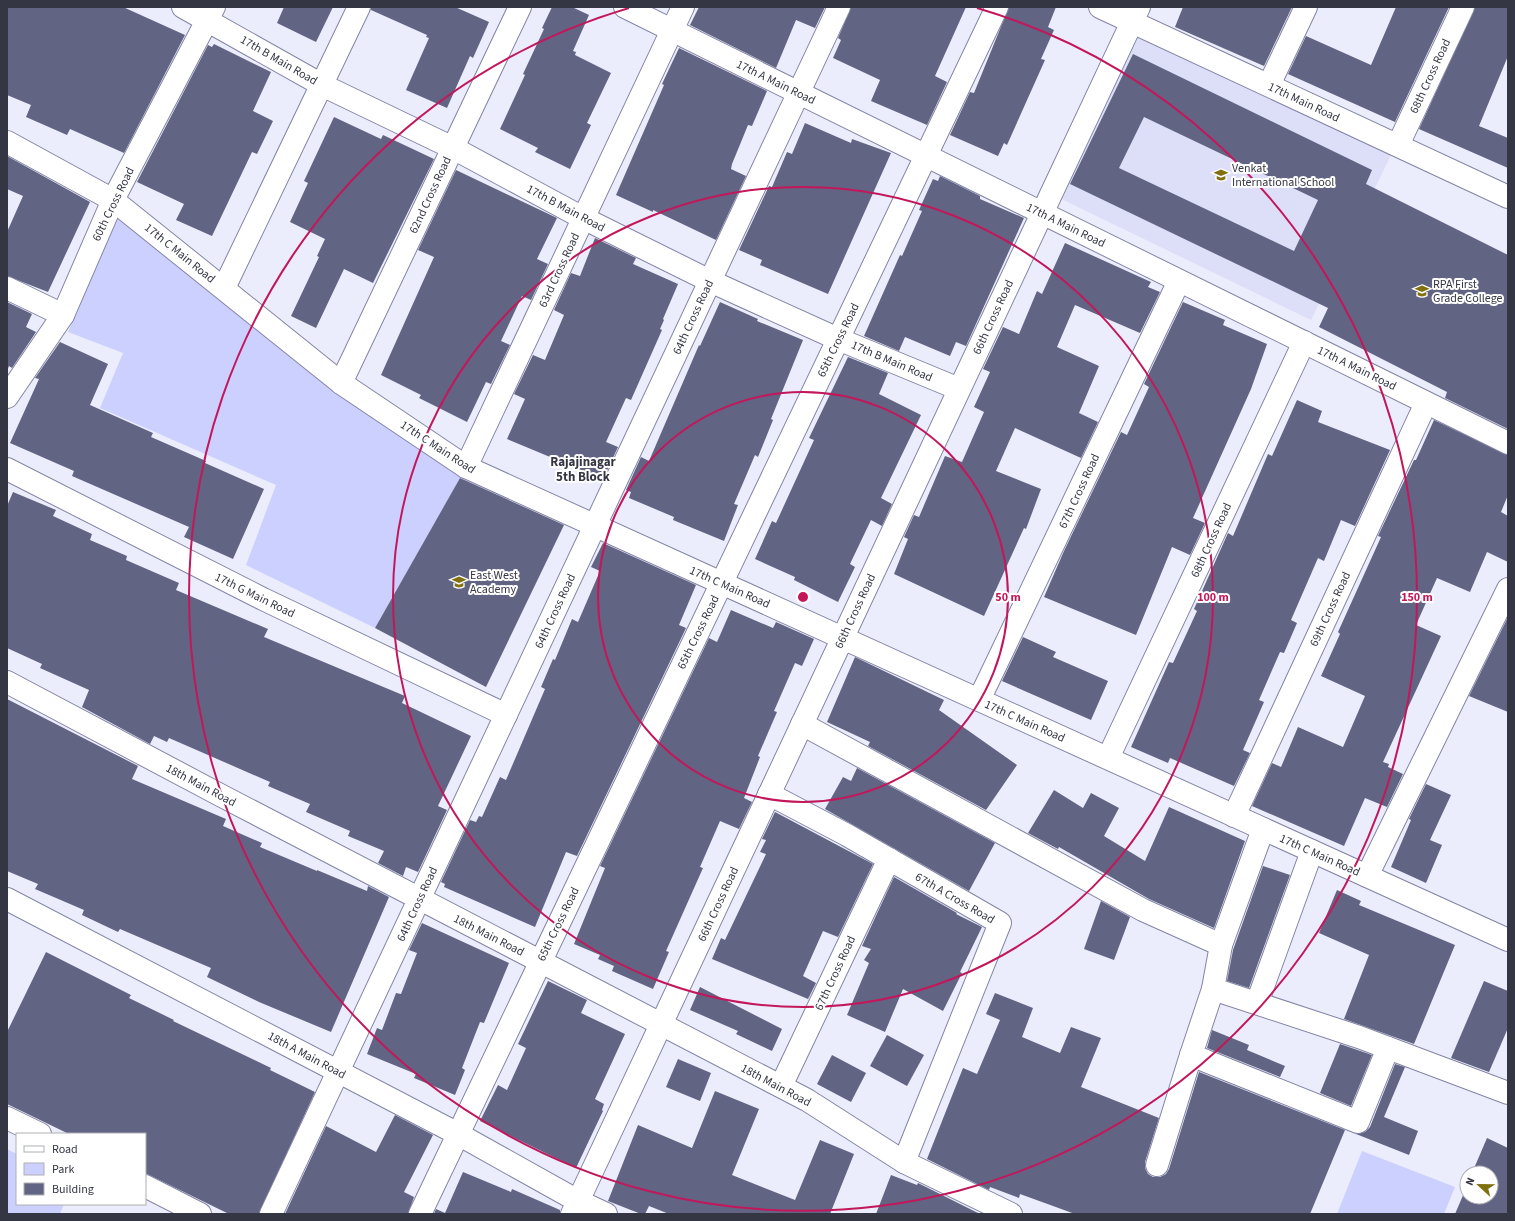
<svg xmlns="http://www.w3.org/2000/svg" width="1515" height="1221" viewBox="0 0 1515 1221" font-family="'Source Sans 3',sans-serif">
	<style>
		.built { fill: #dddff9 }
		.green { fill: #ccd0ff }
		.building { fill: #626483; fill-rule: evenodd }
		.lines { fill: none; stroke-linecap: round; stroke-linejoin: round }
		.minor-casing { stroke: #8385a6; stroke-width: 24 }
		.minor { stroke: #fff; stroke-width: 22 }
		.ring { fill: none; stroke: #c2185b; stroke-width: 2 }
		.labels { text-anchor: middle; stroke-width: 4; stroke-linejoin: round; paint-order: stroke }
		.street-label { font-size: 12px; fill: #343644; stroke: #fff }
		.poi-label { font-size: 12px; fill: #343644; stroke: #fff; text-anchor: start }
		.neighbourhood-label { font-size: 13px; font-weight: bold; fill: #343644; stroke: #fff }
		.centre { fill: #c2185b; stroke: #fff; stroke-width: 2 }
		.ring-label { font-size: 12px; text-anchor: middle; font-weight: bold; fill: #c2185b; stroke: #fff; stroke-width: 4; stroke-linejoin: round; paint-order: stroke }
	</style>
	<rect width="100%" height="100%" fill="#ecedfc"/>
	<polygon class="built" points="1131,29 1391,155 1311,320 1051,194"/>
	<g class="green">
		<polygon points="117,219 142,229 335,393 462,475 375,628 246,565 276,485 100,408 123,353 68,332"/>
		<polygon points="7,1149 17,1154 17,1204 64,1204 60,1214 7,1214"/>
		<polygon points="1362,1151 1455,1187 1444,1214 1337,1214"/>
	</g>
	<g class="building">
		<polygon points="7,7 123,7 185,35 124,153 70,129 67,135 26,117 31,105 7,95"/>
		<polygon points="284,7 333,7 316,42 277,23"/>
		<polygon points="371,7 455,7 489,22 473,58 470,56 447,108 406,90 429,38 426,37 427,35 371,10"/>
		<polygon points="552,7 572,7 589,15 573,51 576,52 575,55 611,73 587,123 591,125 570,169 535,152 538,148 500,129 525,75 523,74 544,29 542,28"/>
		<polygon points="699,7 825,7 815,28 796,20 776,68 690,25"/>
		<polygon points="851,7 966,7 935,76 947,82 927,125 871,101 880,80 833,58 841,40 838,38"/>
		<polygon points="1009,7 1056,7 1048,27 1054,30 1041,59 1045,60 1007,145 1004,143 998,156 950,135 970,92 974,93"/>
		<polygon points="1183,7 1292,7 1264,66 1175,27"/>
		<polygon points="1396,7 1449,7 1395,122 1288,74 1306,36 1371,65"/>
		<polygon points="1475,7 1508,7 1508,56 1479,126 1508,138 1508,168 1419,129"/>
		<polygon points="214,44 271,72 253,111 273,121 257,154 252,152 212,236 176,220 184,204 137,182 208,45 212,47"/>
		<polygon points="679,48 767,91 752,126 748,125 732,164 731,169 746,176 716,240 653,210 653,212 616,195 664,85 662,84"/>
		<path d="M 1133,54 L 1372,170 L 1366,184 L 1508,255 L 1508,429 L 1445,398 L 1447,392 L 1319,327 L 1328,308 L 1070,184 ZM 1144,117 L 1318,200 L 1294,251 L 1119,168 Z"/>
		<polygon points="334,117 381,139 383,135 434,159 373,283 344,269 316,328 291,316 319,257 317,256 325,239 290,222 308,183 304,181"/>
		<polygon points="805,123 851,143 852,139 891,153 828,294 760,265 762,260 739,250 769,186 772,187 787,152 792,154"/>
		<polygon points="7,156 90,202 48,292 7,276 7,232 23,196 7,189"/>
		<polygon points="456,170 557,218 537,259 548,264 531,300 522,296 501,341 510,345 491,384 486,382 467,422 419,398 421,395 381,375 434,257 418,250"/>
		<polygon points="940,176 980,196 980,199 1024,218 966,346 956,342 950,356 905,337 899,351 864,336 900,255 902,256 922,211 919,210 933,179 938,181"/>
		<polygon points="595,238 636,258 633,264 678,284 663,319 664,320 660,329 662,330 631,400 626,398 606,442 618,447 603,479 507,439 525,399 514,394 533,355 545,360 564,315 554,310 571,273 580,276"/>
		<polygon points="1065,243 1151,282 1148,287 1160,292 1140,333 1075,305 1057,347 1099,366 1079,413 1098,422 1081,458 1015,428 996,471 1041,489 1026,529 1024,528 984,616 894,574 908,539 904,537 914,515 919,517 945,456 962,462 984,412 974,407 990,372 983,369 1003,327 1019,334 1037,291 1042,294"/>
		<polygon points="7,302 32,314 26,327 36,332 12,368 9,366 7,371"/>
		<polygon points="720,302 758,319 757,321 803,340 771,419 773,420 758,457 755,455 734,504 738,505 724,541 673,520 674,517 629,498 631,492 626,490 641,457 649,461 699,345 700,346"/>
		<polygon points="1183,302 1225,320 1223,325 1267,344 1251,389 1193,518 1205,523 1190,555 1172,547 1136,635 1044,597 1064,551 1121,432 1127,435 1149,387 1144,384"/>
		<polygon points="60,342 108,364 90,405 153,433 151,437 206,461 205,463 264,489 233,559 184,537 189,527 72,476 74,471 10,443 39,379 35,378"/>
		<polygon points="848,357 888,373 879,394 921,415 881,498 892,504 882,526 871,520 850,564 855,567 838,602 794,580 795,577 755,559 772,521 776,523 814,440 809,438"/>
		<polygon points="1297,400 1322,411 1318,422 1390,450 1355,526 1341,520 1324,561 1318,558 1291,620 1297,623 1284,653 1280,652 1259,700 1264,702 1243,750 1250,753 1234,786 1170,758 1168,763 1131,747 1169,662 1173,663 1197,611 1194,609 1228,533 1233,536 1268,454 1272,456"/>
		<polygon points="1434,420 1508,455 1508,495 1501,512 1508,516 1508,562 1487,552 1470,592 1437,578 1416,625 1441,636 1383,762 1389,764 1388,767 1403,774 1387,807 1365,798 1344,846 1252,806 1272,763 1281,767 1298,727 1343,747 1365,696 1321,676 1340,634 1338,632 1381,537 1378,536 1414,460 1416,460"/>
		<polygon points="460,478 564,525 486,687 375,628"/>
		<polygon points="13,492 56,510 53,516 92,534 90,540 127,556 126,560 179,583 176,590 268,629 264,637 405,696 402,703 471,736 438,806 447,810 418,872 406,867 403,876 378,863 384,851 348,836 350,831 306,812 310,804 268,786 270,782 169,738 167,742 154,736 150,744 82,707 89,690 40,668 42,664 7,648 7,506"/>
		<polygon points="603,543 696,585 679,625 686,628 577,856 566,852 535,927 444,887 445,884 441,882 470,820 476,822 479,816 482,817 500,777 506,780 545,689 541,687 553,659 555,660 572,619 578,622 600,571 591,567"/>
		<polygon points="731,610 773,628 776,622 814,639 802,666 795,663 774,711 777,712 758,756 760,757 744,798 752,802 739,829 720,821 700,867 703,868 666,951 669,952 653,989 612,971 614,966 598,959 600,955 574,944 605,868 600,866 709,638 717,642"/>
		<polygon points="1508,617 1508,712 1469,696"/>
		<polygon points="1023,637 1056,652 1053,657 1108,681 1091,720 1002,681"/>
		<polygon points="855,657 944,700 939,710 1017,765 986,810 868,746 870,742 827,722"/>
		<polygon points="7,699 138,766 132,779 226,819 223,826 262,843 260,847 317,871 317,870 367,891 368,886 389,897 331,1032 259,1002 207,977 211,968 120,929 118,932 82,915 84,910 35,889 38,884 7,871"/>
		<polygon points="857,768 995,843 969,891 825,809 843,777 851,781"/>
		<polygon points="1426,784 1451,795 1430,840 1442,845 1426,883 1391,867 1411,820 1409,819"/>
		<polygon points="1054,790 1083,808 1091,793 1119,808 1104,836 1145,861 1169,807 1245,841 1214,928 1149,899 1059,847 1058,849 1028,833"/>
		<polygon points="775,812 873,864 838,937 823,931 803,976 816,983 808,999 712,959 721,938 725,940 766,854 760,852 766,840 762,839"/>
		<polygon points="1263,866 1290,875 1249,988 1227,981 1233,950"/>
		<polygon points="894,877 957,913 956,914 982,927 960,972 962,973 943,1011 903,989 885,1032 847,1015 869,963 864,960 871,949 862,946"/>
		<polygon points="1337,890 1361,901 1359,905 1455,945 1414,1044 1344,1019 1369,955 1319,933"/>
		<polygon points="1101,901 1130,917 1114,960 1084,949"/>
		<polygon points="422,923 509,963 484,1023 480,1022 462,1068 465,1070 455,1095 414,1078 416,1074 367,1054 377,1028 382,1030 396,993 401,994 417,953 409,950"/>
		<polygon points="46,952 131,995 129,998 174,1020 173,1021 271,1068 270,1070 315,1092 259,1214 229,1214 145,1173 145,1134 69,1134 7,1104 7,1032"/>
		<polygon points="548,981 587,1000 581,1013 625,1034 595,1099 604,1104 602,1110 603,1111 576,1168 480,1121 498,1085 507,1090 526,1048 518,1044"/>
		<polygon points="1484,981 1508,991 1508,1028 1489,1072 1451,1058"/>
		<polygon points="700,987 782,1029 772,1051 736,1034 738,1031 690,1010"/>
		<polygon points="995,993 1033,1008 1022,1037 1060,1053 1071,1027 1101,1038 1081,1087 1159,1118 1145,1162 1145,1168 1148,1174 1153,1177 1160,1177 1166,1174 1169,1169 1199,1072 1345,1130 1310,1214 1075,1214 1020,1194 1019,1198 990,1187 989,1190 927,1159 963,1068 977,1074 1000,1020 986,1014"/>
		<polygon points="1212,1030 1249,1045 1247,1050 1285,1066 1280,1077 1207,1048"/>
		<polygon points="887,1035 924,1055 907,1086 870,1066"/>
		<polygon points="1340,1044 1372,1055 1351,1106 1320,1093"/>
		<polygon points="832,1055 866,1073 851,1102 817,1084"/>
		<polygon points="678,1059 711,1073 700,1101 666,1087"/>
		<polygon points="1395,1064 1405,1067 1384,1117 1418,1131 1409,1155 1356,1134 1365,1132 1370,1127"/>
		<polygon points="715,1091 759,1109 732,1175 795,1200 820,1140 854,1154 830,1214 669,1214 649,1206 645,1214 641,1214 608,1201 638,1125 692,1148"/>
		<polygon points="395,1115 433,1135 404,1192 414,1197 408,1214 285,1214 326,1126 376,1152"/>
		<polygon points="1487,1138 1508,1148 1508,1214 1455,1214 1467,1186 1467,1197 1491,1197 1491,1173 1472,1173"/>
		<polygon points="463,1172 511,1192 512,1189 560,1210 560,1214 434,1214 436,1209 445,1213"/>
		<polygon points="891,1175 917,1185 918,1183 980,1214 876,1214"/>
	</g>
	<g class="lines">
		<g class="minor-casing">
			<g id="minor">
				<polyline points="183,7 322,85 453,148 583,218 710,281 838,339 959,389"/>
				<polyline points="625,7 1508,443"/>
				<polyline points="1100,7 1508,197"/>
				<polyline points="1269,85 1306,7"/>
				<polyline points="7,142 113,200 341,383 466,467 1508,940"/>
				<polyline points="1398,145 1463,7"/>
				<polyline points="7,288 63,315"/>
				<polyline points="224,288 359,7"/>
				<polyline points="341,383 520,7"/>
				<polyline points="7,397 63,315 113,200 214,7"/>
				<polyline points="466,467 683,7"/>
				<polyline points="7,469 263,599 506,715"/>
				<polyline points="7,682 222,796 807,1100 904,1162 1011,1214"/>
				<polyline points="979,700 1179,281"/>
				<polyline points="802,724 1143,910 1221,945"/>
				<polyline points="1108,758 1304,342"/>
				<polyline points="769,794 847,835 1000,923 904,1162"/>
				<polyline points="1234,816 1426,403"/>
				<polyline points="1263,829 1221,945 1213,989 1359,1037 1508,1093"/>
				<polyline points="1367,876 1508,589"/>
				<polyline points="7,899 458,1134 578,1201 606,1214"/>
				<polyline points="1213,989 1191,1055 1358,1122 1388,1048"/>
				<polyline points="1257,1003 1312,851"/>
				<polyline points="781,1086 889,859"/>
				<polyline points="7,1118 40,1134"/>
				<polyline points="1157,1165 1191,1055"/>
				<polyline points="145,1186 200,1214"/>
				<polyline points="271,1214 839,7"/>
				<polyline points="420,1214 997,7"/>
				<polyline points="572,1214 1139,7"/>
			</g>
		</g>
		<use href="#minor" class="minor"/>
	</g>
	<g class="ring">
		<circle cx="803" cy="597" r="205"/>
		<circle cx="803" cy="597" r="410"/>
		<path d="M977 8A614 614 0 1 1 629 8"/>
	</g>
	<defs>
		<g id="school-bare" transform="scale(1.08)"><path d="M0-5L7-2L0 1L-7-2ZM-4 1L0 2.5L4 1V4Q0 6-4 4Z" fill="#81700f" stroke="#fff" stroke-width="2.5" paint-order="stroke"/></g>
		<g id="university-bare" transform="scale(1.08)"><path d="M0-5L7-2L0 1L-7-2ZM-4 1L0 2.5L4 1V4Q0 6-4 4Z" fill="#81700f" stroke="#fff" stroke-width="2.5" paint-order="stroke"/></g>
	</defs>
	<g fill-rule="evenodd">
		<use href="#school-bare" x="1221" y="175"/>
		<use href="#university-bare" x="1422" y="291"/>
		<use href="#school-bare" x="459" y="582"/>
	</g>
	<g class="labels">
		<g class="street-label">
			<text transform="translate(279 60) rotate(30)" y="4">17th B Main Road</text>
			<text transform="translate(1430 76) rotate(-65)" y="4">68th Cross Road</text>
			<text transform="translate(776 82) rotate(26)" y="4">17th A Main Road</text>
			<text transform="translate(1304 102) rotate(25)" y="4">17th Main Road</text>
			<text transform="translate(430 195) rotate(-65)" y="4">62nd Cross Road</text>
			<text transform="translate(113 204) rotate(-64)" y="4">60th Cross Road</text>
			<text transform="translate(566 208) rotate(28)" y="4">17th B Main Road</text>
			<text transform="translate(1066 225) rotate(26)" y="4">17th A Main Road</text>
			<text transform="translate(180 253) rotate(39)" y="4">17th C Main Road</text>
			<text transform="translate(559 270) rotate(-65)" y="4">63rd Cross Road</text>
			<text transform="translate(693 317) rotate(-65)" y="4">64th Cross Road</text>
			<text transform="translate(993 317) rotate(-65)" y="4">66th Cross Road</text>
			<text transform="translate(838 340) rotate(-64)" y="4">65th Cross Road</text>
			<text transform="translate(892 361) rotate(23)" y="4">17th B Main Road</text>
			<text transform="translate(1357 368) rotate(26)" y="4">17th A Main Road</text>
			<text transform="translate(438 447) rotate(33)" y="4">17th C Main Road</text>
			<text transform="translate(1079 491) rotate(-65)" y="4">67th Cross Road</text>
			<text transform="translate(1211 540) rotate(-65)" y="4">68th Cross Road</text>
			<text transform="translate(730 587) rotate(24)" y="4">17th C Main Road</text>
			<text transform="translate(255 595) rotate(26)" y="4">17th G Main Road</text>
			<text transform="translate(1330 609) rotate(-65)" y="4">69th Cross Road</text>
			<text transform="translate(555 611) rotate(-65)" y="4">64th Cross Road</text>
			<text transform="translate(855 611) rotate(-65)" y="4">66th Cross Road</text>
			<text transform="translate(698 632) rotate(-64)" y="4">65th Cross Road</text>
			<text transform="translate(1025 721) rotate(24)" y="4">17th C Main Road</text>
			<text transform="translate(201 785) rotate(28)" y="4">18th Main Road</text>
			<text transform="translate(1320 855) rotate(24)" y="4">17th C Main Road</text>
			<text transform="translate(955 898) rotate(30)" y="4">67th A Cross Road</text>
			<text transform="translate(417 904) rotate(-65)" y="4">64th Cross Road</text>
			<text transform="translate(718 904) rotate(-65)" y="4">66th Cross Road</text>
			<text transform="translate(558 924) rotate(-64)" y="4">65th Cross Road</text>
			<text transform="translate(489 935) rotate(27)" y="4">18th Main Road</text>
			<text transform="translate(835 973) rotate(-65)" y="4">67th Cross Road</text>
			<text transform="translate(307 1055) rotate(28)" y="4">18th A Main Road</text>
			<text transform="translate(776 1085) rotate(28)" y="4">18th Main Road</text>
		</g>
		<g class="poi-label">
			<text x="1232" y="172">Venkat<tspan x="1232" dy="14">International School</tspan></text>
			<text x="1433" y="288">RPA First<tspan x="1433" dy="14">Grade College</tspan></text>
			<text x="470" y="579">East West<tspan x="470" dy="14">Academy</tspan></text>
		</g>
		<g class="neighbourhood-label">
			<text x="583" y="466">Rajajinagar<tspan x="583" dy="15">5th Block</tspan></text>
		</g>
	</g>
	<circle cx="803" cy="597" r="6" class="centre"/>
	<g class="ring-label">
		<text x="1008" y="601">50 m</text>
		<text x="1213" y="601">100 m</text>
		<text x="1417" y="601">150 m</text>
	</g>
	<rect width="1515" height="1221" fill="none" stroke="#343644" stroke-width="16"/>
	<rect x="16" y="1133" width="130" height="72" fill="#ffffff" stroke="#aeafb4"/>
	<rect x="24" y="1146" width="20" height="6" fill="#ffffff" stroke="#aeafb4"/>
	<text x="52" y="1153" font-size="12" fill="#343644">Road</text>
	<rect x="24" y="1163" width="20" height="12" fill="#ccd0ff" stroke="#aeafb4"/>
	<text x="52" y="1173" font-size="12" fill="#343644">Park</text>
	<rect x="24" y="1183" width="20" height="12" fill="#626483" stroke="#aeafb4"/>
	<text x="52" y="1193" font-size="12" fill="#343644">Building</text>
	<g transform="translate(1479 1185) rotate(292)"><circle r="19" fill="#ffffff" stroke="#aeafb4"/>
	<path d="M0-3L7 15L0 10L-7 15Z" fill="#81700f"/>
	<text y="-6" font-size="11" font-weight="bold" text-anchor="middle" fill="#343644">N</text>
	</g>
</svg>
